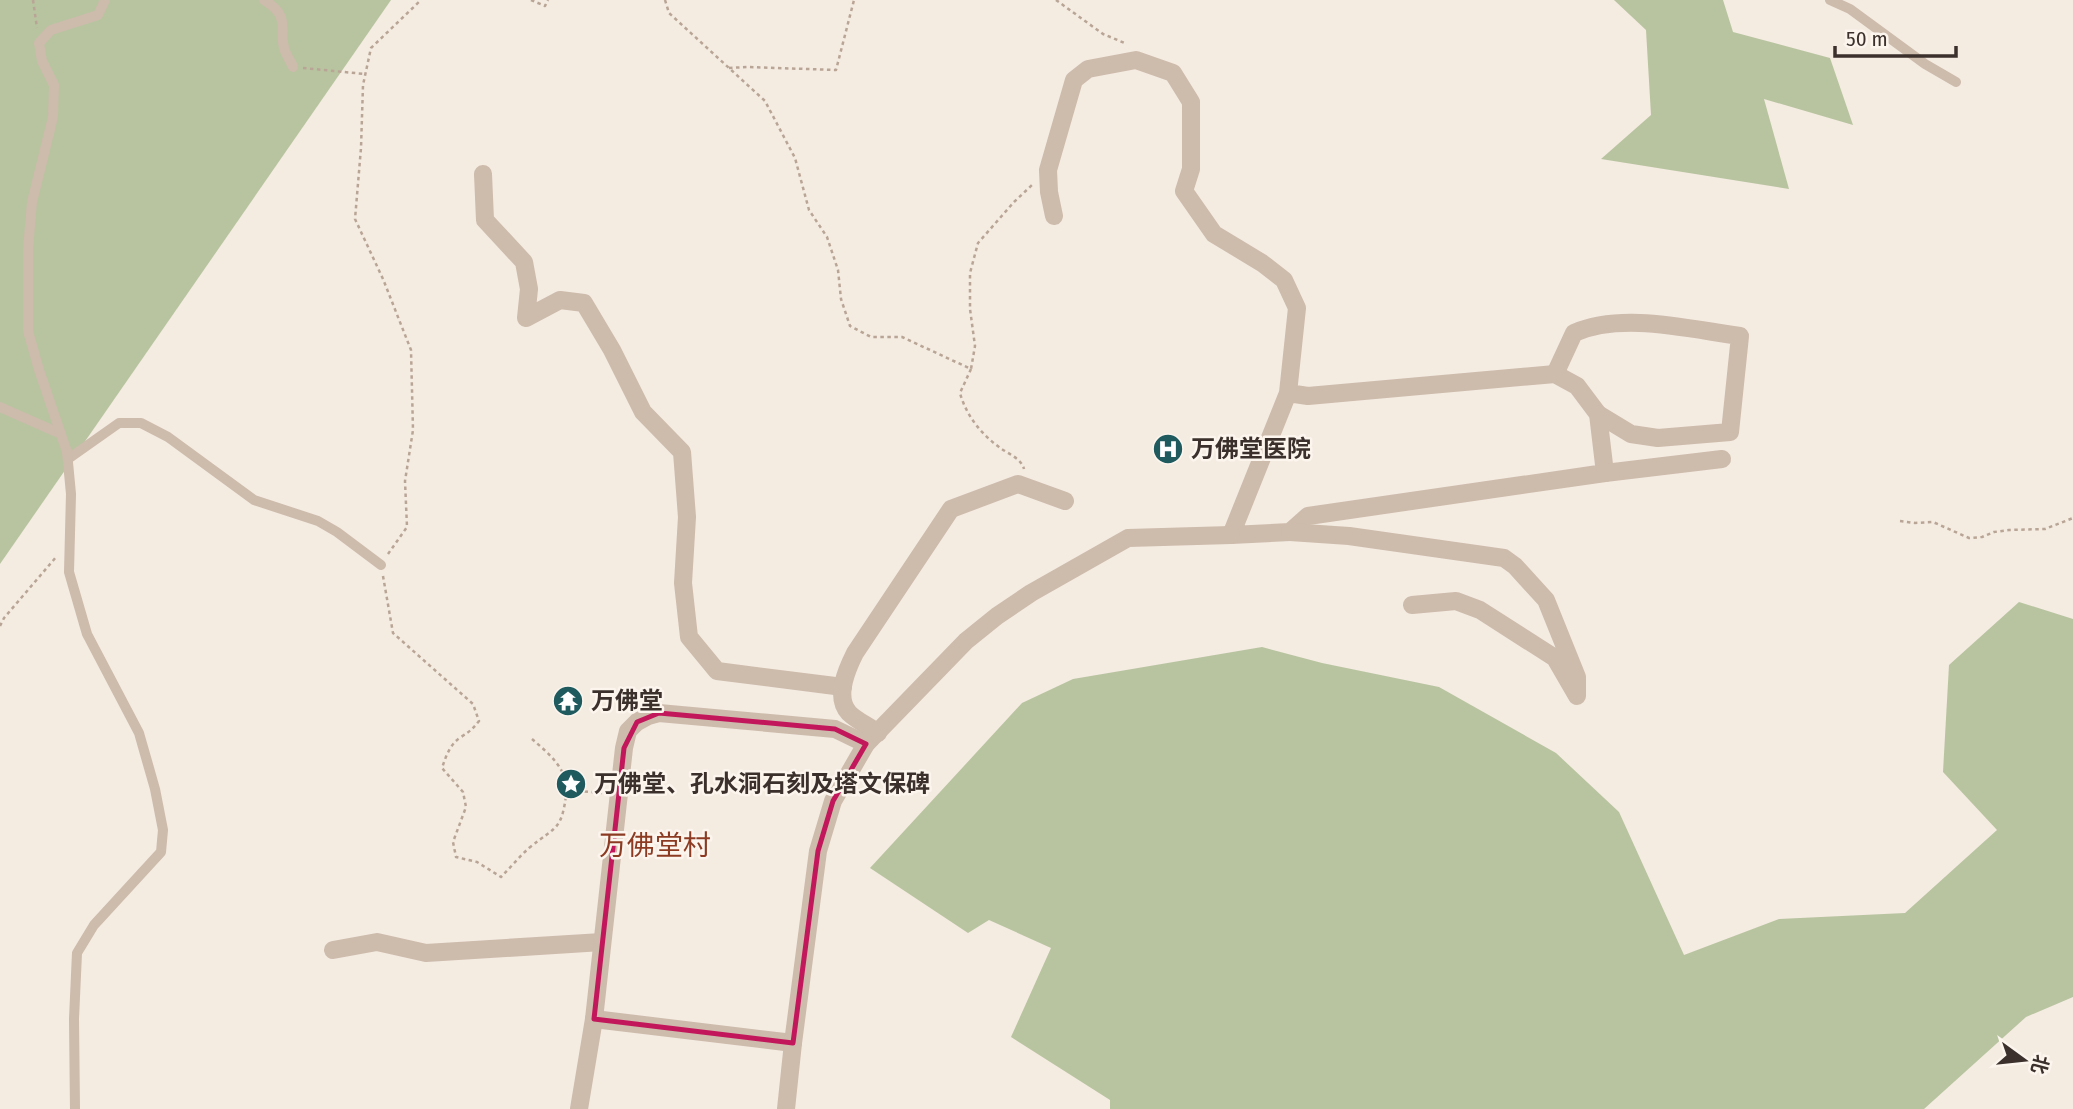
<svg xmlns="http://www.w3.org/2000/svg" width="2073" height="1109" viewBox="0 0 2073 1109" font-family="'Fira Sans Condensed','Noto Sans SC',sans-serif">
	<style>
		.green { fill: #b8c4a0 }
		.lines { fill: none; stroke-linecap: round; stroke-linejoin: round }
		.path { stroke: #b9a596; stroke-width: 2.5; stroke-dasharray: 3.5 3.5; stroke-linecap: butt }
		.service { stroke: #cdbbac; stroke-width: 10 }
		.minor { stroke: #cdbbac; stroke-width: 18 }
		.tertiary { stroke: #cdbbac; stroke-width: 18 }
		.marked { fill: none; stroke: #c2185b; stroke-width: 5; stroke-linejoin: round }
		.labels { text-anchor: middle; stroke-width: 5; stroke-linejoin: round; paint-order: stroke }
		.poi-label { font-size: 24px; font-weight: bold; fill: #3b302b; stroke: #fbf5ee; text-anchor: start }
		.quarter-label { font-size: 28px; fill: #8c3b22; stroke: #fbf5ee }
	</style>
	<rect width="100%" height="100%" fill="#f4ebe1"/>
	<g class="green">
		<polygon points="0,0 391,0 0,564"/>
		<polygon points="1614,0 1723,0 1733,32 1830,58 1853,125 1764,99 1789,189 1601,159 1651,115 1646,30"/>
		<polygon points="2019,602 2073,619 2073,997 2026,1017 1924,1109 1110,1109 1110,1100 1011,1037 1051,948 989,920 968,933 870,868 1022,703 1073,679 1262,647 1322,663 1439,687 1556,753 1619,812 1684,955 1779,919 1905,913 1997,830 1943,772 1949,665"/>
	</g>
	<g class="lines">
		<g class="path">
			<polyline points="33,0 37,28"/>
			<polyline points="531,0 545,6 548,0"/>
			<polyline points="665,0 669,13 765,101 795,158 809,210 827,237 838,270 841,299 850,326 871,337 902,337 971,369 975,346 970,309 970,273 978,243 1014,202 1032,185"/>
			<polyline points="1056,0 1103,34 1127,44"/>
			<polyline points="303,68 365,74"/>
			<polyline points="729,68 747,67 836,70 854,0"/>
			<path d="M 971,369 L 960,393 C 966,415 981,434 999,447 C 1008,454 1021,458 1024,469"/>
			<polyline points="1900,521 1915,523 1933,522 1969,538 1982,537 1994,532 2009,530 2045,529 2073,518"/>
			<polyline points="388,554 407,527 405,481 413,430 411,350 383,279 355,219 361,148 363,85 371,48 421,0"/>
			<path d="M 383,576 L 393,633 L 473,704 L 479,721 C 472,730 470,731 461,737 C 450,744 446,756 442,768 L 463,792 L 466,807 L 453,842 L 456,857 L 477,862 L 501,877 C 510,868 519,857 529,848 C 559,824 561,831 567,790 L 603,793"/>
			<polyline points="0,626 4,618 57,556"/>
			<path d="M 532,739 C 548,753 566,767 567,790"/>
		</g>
		<g class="service">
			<path d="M 264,0 C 293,18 277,29 285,51 C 287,56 291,62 293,67"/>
			<polyline points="1830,0 1850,9 1925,64 1956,82"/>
			<polyline points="0,407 61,434"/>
			<polyline points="68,459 119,423 141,423 168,437 254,500 318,521 337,532 381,565"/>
			<polyline points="75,1109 74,1019 77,953 94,925 161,852 163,830 155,789 139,733 87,634 69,572 71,494 67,452 39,370 28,331 28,249 32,202 53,117 54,85 42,61 39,43 51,30 98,15 105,0"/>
		</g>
		<g class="minor">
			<polyline points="483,174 485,220 524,262 529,289 526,318 560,300 584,303 612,350 643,412 682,452 687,517 683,583 689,637 717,671 843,687"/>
			<polyline points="1054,216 1049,192 1048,170 1074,80 1088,69 1136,60 1173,73 1191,102 1191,169 1184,191 1214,234 1262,263 1284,280 1297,308 1288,393 1231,535 1290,532 1308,516 1605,473 1598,414 1577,386 1555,374 1308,396 1288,393"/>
			<path d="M 1555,374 L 1574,333 C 1622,312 1688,329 1740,336 L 1730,432 L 1658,438 L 1631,434 L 1598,414"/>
			<polyline points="1605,473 1722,459"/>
			<polyline points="1290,532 1349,536 1504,558 1515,566 1546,600 1577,677 1577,696 1555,658 1480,610 1456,601 1412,605"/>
			<path d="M 878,733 C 869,726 857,721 849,713 C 834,697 847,669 855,653 L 951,509 L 1018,484 L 1065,501"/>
			<polyline points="333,950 377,942 426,953 602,942"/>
			<polyline points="594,1019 793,1043"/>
			<polyline points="579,1109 594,1019 624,748 628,731 637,722 648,716 659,713 835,729 866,744"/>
		</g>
		<polyline class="tertiary" points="786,1109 793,1043 818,851 833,801 866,744 966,641 997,616 1031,593 1128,538 1231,535"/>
	</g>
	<path class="marked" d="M 659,713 L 835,729 L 866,744 L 833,801 L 818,851 L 793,1043 L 594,1019 L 624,748 L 637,722 Z"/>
	<defs>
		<g id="hospital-disc" transform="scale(1.575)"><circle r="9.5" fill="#1f5a5e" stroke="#fbf5ee"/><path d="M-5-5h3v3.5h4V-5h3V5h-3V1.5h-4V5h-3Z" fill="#fff"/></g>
		<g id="temple-disc" transform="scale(1.575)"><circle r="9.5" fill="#1f5a5e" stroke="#fbf5ee"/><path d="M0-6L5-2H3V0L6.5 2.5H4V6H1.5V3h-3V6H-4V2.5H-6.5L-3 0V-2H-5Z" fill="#fff"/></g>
		<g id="sight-disc" transform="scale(1.575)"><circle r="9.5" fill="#1f5a5e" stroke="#fbf5ee"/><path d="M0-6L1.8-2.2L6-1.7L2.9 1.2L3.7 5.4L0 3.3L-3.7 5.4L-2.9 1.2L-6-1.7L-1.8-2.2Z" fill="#fff"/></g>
	</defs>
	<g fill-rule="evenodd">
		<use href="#hospital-disc" x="1168" y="449"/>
		<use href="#temple-disc" x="568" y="701"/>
		<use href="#sight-disc" x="571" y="784"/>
	</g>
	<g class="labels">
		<g class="poi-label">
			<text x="1191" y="457">万佛堂医院</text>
			<text x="591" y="709">万佛堂</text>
			<text x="594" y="792">万佛堂、孔水洞石刻及塔文保碑</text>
		</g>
		<g class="quarter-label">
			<text x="655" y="855">万佛堂村</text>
		</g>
	</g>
	<g transform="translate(2024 1060) rotate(105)" stroke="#fbf5ee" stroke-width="5" paint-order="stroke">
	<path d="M0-5L12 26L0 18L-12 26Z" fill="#3b302b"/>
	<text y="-10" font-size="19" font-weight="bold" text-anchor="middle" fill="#3b302b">北</text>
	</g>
	<path d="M1835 46v10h121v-10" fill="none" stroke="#3b302b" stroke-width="3.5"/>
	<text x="1846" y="46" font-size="21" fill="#3b302b" stroke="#fbf5ee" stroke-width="5" paint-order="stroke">50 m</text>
</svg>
